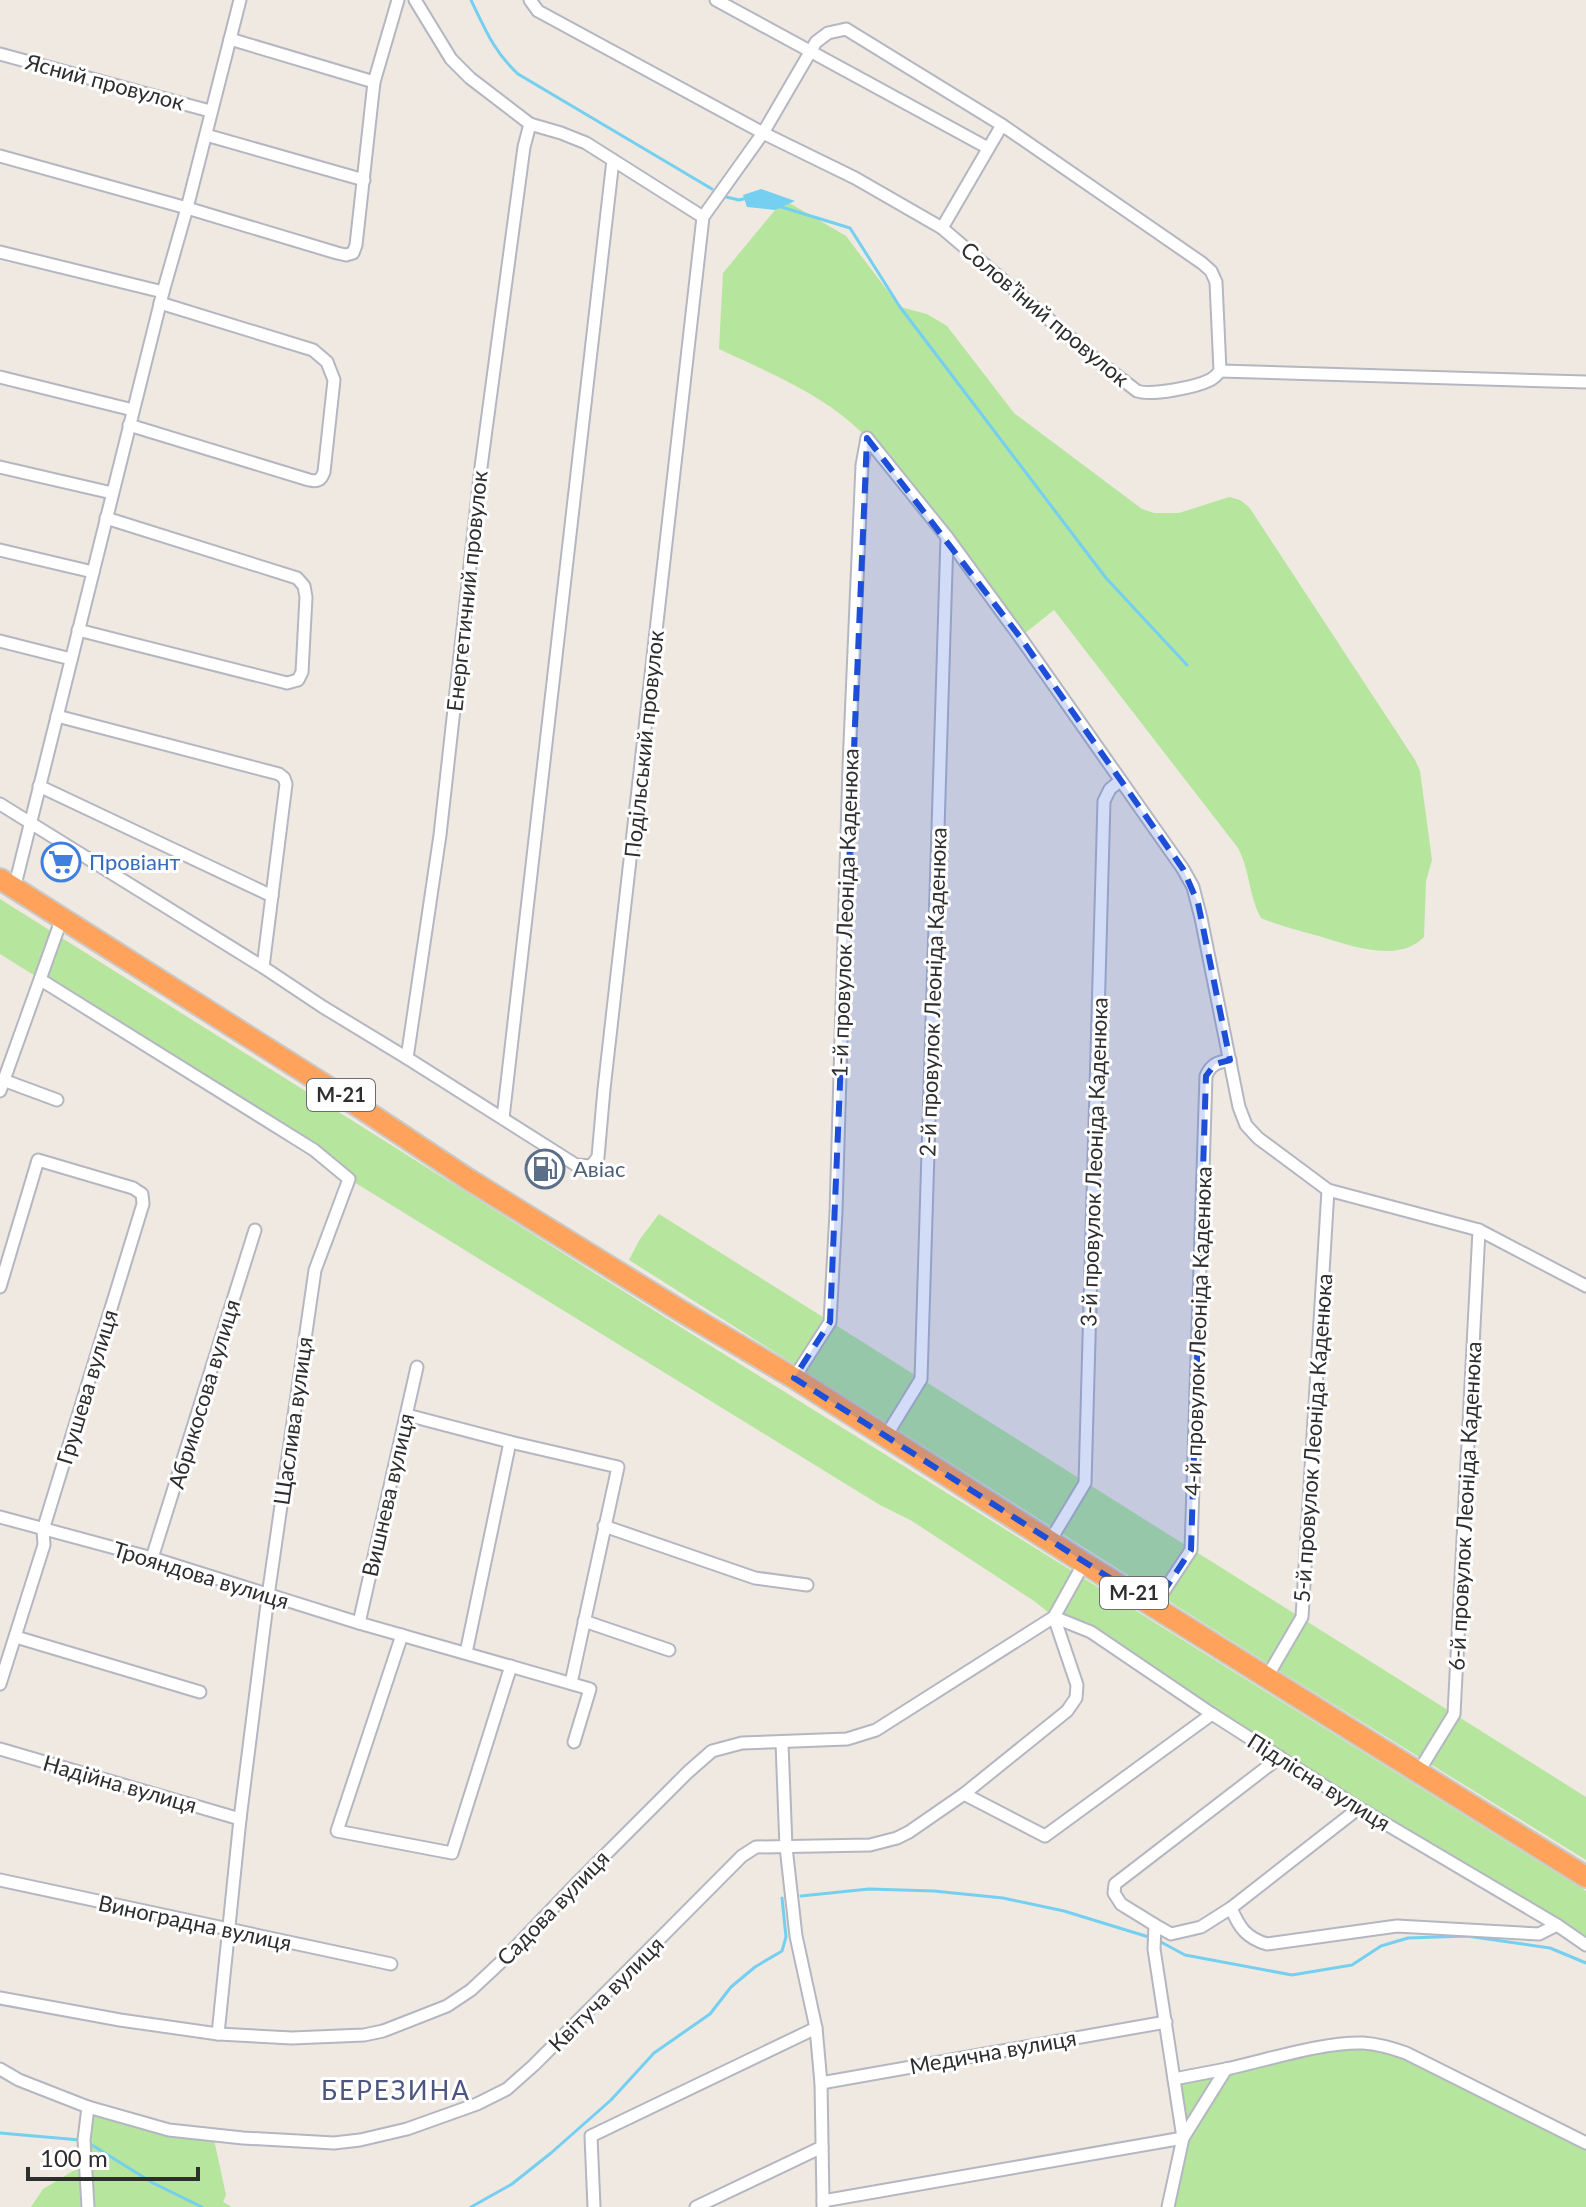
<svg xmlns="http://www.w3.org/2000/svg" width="1586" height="2207" viewBox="0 0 1586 2207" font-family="Lato,sans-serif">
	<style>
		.green { fill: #b6e59e }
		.water { fill: #75cff0 }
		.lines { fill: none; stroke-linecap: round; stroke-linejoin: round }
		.stream { stroke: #75cff0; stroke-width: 3 }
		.street-casing { stroke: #b4b7c1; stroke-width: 15 }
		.highway-casing { stroke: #c9c9c9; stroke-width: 24 }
		.street { stroke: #fff; stroke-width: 11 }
		.highway { stroke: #ffa35c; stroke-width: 20 }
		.marked { fill: #1d4ed8; fill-opacity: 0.2; stroke: #1d4ed8; stroke-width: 6; stroke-dasharray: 16 10; stroke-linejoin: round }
		.labels { text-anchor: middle; stroke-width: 6; stroke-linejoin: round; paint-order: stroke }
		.shield { fill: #fff; stroke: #6d6d6d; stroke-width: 2 }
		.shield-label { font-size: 20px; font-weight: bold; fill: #2e2e2e }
		.street-label { font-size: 22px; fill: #2e2e2e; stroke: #fff }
		.shop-label { font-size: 22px; fill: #366cbe; stroke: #fff; text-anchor: start }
		.service-label { font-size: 22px; fill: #4e5e75; stroke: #fff; text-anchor: start }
		.quarter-label { font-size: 26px; letter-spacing: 2px; fill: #4d5680; stroke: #fff }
	</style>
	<rect width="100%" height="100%" fill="#efe9e1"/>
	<g class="green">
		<path d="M 786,201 L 846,236 L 900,307 L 927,314 L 947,326 L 1014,413 L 1142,509 L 1154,513 L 1179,513 L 1229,497 L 1240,500 L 1249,507 L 1415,760 L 1420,771 L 1432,860 L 1426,881 L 1424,937 C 1397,965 1347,944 1315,935 C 1297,930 1278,925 1261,918 C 1249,897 1250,870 1238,848 L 1054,610 L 1020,637 L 867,438 C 828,396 770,373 719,349 L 723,273 L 775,210 Z"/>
		<polygon points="0,899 674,1323 1586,1891 1586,1945 1359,1808 1091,1632 1054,1617 1034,1601 912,1521 880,1505 349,1179 314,1150 0,954"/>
		<polygon points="659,1214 1586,1797 1586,1860 1273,1667 629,1260 640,1239"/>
		<polygon points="1384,2046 1586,2143 1586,2207 1168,2207 1183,2138 1174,2079 1314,2049"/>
		<polygon points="88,2107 213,2135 226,2195 223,2202 232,2207 31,2207 43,2189 78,2168 84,2140"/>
	</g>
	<polygon class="water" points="761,189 795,201 775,210 747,207 743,195"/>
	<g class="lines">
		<g class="stream">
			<path d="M 471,0 C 485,29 494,52 518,74 L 712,189"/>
			<polyline points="726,197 739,200 747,198"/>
			<polyline points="778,206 850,228 900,307 1106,578 1187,665"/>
			<polyline points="801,1896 869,1889 934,1891 1003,1898 1064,1911 1152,1938"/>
			<polyline points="1159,1941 1185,1955 1292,1975 1352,1965 1381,1946 1408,1938 1467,1936 1550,1948 1586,1963"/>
			<polyline points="0,2133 80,2140"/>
			<polyline points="87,2142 153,2183 202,2207"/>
			<polyline points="471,2207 512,2184 551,2153 611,2100 654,2053 710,2014 731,1987 755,1967 782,1951 786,1937 782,1898"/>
		</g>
		<g class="street-casing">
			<g id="street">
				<polyline points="415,0 451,59 470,78 530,124 561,133 586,143 703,217"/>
				<polyline points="716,0 988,148"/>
				<polyline points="230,39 374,82"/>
				<polyline points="0,54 210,111"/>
				<polyline points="206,135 364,180"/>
				<polyline points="0,156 187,208 337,253 346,255 353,253 356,245 374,82 398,0"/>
				<polyline points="942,228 1002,125"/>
				<polyline points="0,252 163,292"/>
				<polyline points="1220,371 1586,382"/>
				<polyline points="0,377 133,410"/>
				<path d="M 129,425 L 309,480 C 318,482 321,480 324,472 L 334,380 L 327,362 L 313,350 L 160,303"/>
				<polyline points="867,438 947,537 1020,637 1183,869 1193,887 1201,918 1239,1107 1246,1125 1258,1138 1328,1190 1479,1230 1586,1286"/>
				<polyline points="0,467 112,493"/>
				<polyline points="0,550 93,572"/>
				<polyline points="78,630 287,683 298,680 302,672 306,597 304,586 297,578 106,518"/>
				<polyline points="0,641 71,659"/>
				<polyline points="57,716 279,774 284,778 286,784 263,967"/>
				<polyline points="39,786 272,896"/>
				<path d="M 0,804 L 263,967 L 323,1007 L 407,1058 L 576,1165 L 591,1166 L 598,1157 L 604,1089 L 703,217 L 763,133 L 816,42 L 828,33 L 846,29 L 1002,125 L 1202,263 L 1211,271 L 1216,282 L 1220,371 C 1217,375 1214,378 1210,380 C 1196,387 1152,396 1137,391 L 1094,358 L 942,228 L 855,178 L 763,133 L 538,11 L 530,0"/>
				<polyline points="14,889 163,292 187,208 240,0"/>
				<polyline points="41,980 314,1150 349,1179 315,1270 268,1596 240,1819 218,2034"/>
				<polyline points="407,1058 440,835 481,467 524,147 530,124"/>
				<polyline points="3,1080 57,1100"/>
				<polyline points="0,1091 62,918"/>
				<polyline points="503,1118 613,160"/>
				<polyline points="0,1287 38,1160 133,1188 142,1194 143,1204 43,1530 44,1545 0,1684"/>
				<polyline points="794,1378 830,1322 836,1212 849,767 862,465 867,438"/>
				<polyline points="407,1415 510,1442 618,1467 571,1683"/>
				<polyline points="886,1436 921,1379 947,537"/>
				<polyline points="0,1517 152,1558 359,1623 590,1689 574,1742"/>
				<polyline points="604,1526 755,1578 807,1585"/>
				<polyline points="1050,1541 1085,1483 1104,801 1110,789 1120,781"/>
				<polyline points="152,1558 255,1230"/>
				<path d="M 1154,1606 L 1191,1550 L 1206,1076 C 1211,1064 1218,1062 1230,1060"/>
				<polyline points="1054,1617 1091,1632 1212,1714 1359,1808 1557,1925 1586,1945"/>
				<polyline points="584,1621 669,1650"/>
				<polyline points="359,1623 417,1367"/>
				<polyline points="402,1635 337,1831 452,1853 511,1666"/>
				<polyline points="16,1637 200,1692"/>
				<polyline points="466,1653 510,1442"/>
				<polyline points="1267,1677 1302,1617 1328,1190"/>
				<polyline points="782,1743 786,1847 796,1936 816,2028 821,2083 823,2201"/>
				<polyline points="0,1749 240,1819"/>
				<polyline points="1419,1771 1454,1714 1479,1230"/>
				<polyline points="964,1794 1045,1836 1212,1714"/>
				<path d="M 1359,1808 L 1231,1908 C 1239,1927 1246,1938 1267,1944 L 1397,1926 L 1539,1934 L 1557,1925"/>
				<polyline points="0,1880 391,1964"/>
				<polyline points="1155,1925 1171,1934 1201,1927 1231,1908"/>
				<polyline points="0,1998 120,2020 218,2034 292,2038 364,2035 383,2031 447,2006 471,1990 502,1961 576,1884 688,1772 712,1751 742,1743 847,1739 876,1730 1054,1617 1084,1563"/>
				<polyline points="0,2069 19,2080 88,2107 169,2130 243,2138 334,2143 360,2140 407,2129 477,2104 507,2089 534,2065 742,1856 756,1847 870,1845 897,1838 909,1832 964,1794 1067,1711 1076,1698 1077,1685 1054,1617"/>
				<polyline points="1174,2079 1226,2069"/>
				<polyline points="821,2083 1166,2022"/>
				<polyline points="88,2107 84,2140 88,2207"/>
				<polyline points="594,2207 591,2136 816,2028"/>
				<polyline points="696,2207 822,2147"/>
				<polyline points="823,2207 823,2201 1183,2138 1154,1949 1155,1925 1121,1904 1114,1893 1115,1884 1280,1757"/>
				<path d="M 1168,2207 L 1183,2138 L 1226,2069 C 1268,2060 1321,2042 1363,2043 C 1378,2044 1392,2048 1406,2053 L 1586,2143"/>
			</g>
		</g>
		<g class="highway-casing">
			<polyline id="highway" points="0,879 361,1108 468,1179 681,1311 794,1378 1084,1563 1586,1877"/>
		</g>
		<use href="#street" class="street"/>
		<use href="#highway" class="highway"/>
	</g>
	<path class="marked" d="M 867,438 L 1020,637 L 1183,869 L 1198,903 L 1230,1060 L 1215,1064 L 1206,1076 L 1191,1550 L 1154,1606 L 794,1378 L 830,1322 Z"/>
	<defs>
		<g id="supermarket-ring" transform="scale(2)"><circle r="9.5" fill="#fff" stroke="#3f7fe0" stroke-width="1.5"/><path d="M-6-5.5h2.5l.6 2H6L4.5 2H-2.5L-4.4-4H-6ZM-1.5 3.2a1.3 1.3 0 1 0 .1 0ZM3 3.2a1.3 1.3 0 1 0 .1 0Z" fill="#3f7fe0"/></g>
		<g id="fuel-ring" transform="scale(2)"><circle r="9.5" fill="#fff" stroke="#5c6f8a" stroke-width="1.5"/><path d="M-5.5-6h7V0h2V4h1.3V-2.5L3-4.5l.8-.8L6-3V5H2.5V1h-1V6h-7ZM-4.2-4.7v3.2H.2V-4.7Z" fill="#5c6f8a"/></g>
	</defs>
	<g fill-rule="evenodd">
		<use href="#supermarket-ring" x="61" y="862"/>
		<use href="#fuel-ring" x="545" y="1169"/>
	</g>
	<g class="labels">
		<g class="shield">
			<rect x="307" y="1079" width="68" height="32" rx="6"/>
			<rect x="1100" y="1577" width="68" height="32" rx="6"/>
		</g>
		<g class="shield-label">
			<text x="341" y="1102">М-21</text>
			<text x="1134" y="1600">М-21</text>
		</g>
		<g class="street-label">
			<text transform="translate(105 82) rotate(15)" y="8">Ясний провулок</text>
			<text transform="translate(1045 314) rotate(40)" y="8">Соловʼїний провулок</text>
			<text transform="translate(467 591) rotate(-84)" y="8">Енергетичний провулок</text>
			<text transform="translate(644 744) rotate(-84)" y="8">Подільський провулок</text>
			<text transform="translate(845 913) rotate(-88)" y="8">1-й провулок Леоніда Каденюка</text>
			<text transform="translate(933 992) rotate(-88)" y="8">2-й провулок Леоніда Каденюка</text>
			<text transform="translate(1094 1162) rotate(-88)" y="8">3-й провулок Леоніда Каденюка</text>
			<text transform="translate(1198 1331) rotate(-88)" y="8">4-й провулок Леоніда Каденюка</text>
			<text transform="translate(87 1387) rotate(-73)" y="8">Грушева вулиця</text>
			<text transform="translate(204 1394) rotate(-73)" y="8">Абрикосова вулиця</text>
			<text transform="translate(293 1421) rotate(-82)" y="8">Щаслива вулиця</text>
			<text transform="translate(1313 1438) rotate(-86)" y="8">5-й провулок Леоніда Каденюка</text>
			<text transform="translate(388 1495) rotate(-77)" y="8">Вишнева вулиця</text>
			<text transform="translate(1465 1506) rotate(-87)" y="8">6-й провулок Леоніда Каденюка</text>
			<text transform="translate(201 1575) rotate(17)" y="8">Трояндова вулиця</text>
			<text transform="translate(1319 1782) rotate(32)" y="8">Підлісна вулиця</text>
			<text transform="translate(120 1784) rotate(16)" y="8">Надійна вулиця</text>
			<text transform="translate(553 1908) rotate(-46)" y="8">Садова вулиця</text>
			<text transform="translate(195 1923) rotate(12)" y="8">Виноградна вулиця</text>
			<text transform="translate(606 1994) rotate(-45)" y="8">Квітуча вулиця</text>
			<text transform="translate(993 2052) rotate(-10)" y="8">Медична вулиця</text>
		</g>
		<g class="shop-label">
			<text x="89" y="870">Провіант</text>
		</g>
		<g class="service-label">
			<text x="573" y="1177">Авіас</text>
		</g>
		<g class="quarter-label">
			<text x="396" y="2100">БЕРЕЗИНА</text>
		</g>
	</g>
	<path d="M28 2167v12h170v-12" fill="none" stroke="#2e2e2e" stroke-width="4"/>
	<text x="40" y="2167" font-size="24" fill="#2e2e2e" stroke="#ffffff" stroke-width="6" paint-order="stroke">100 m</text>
</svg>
